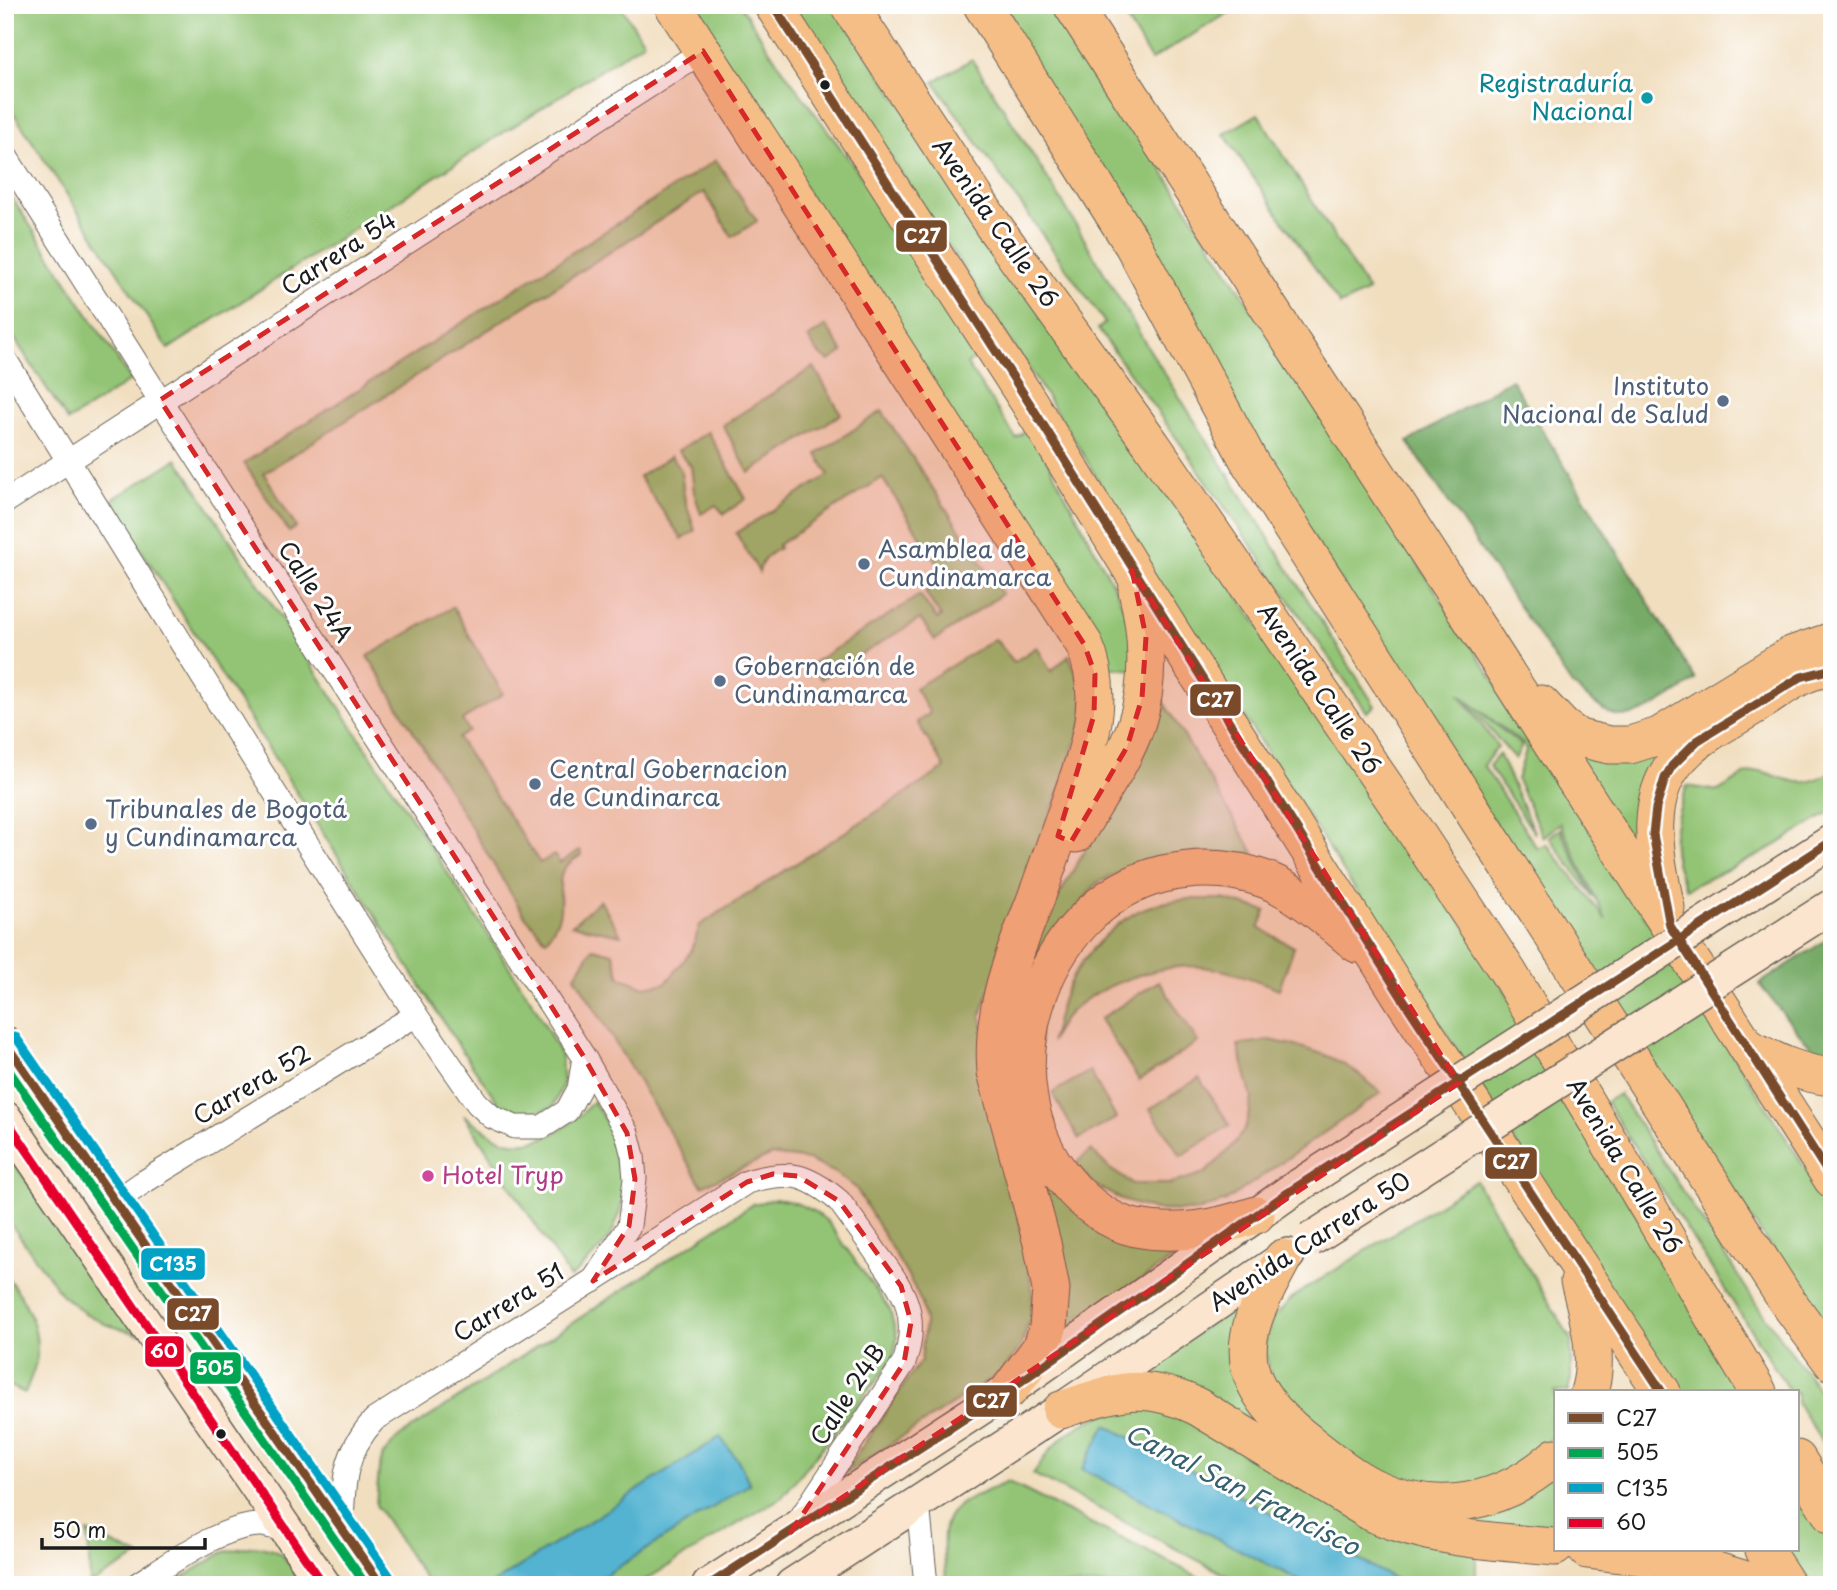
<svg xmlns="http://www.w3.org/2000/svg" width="1837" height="1590" viewBox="0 0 1837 1590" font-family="'Playpen Sans',sans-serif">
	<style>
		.green { fill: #93c474; stroke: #587048; stroke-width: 2; fill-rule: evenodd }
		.forest { fill: #76aa66; stroke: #496341; stroke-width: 2 }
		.water { fill: #53b3d1; stroke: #386876; stroke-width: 2 }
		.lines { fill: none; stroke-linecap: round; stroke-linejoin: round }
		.minor-casing { stroke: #676055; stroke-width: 25 }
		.secondary-casing { stroke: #676055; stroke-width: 36 }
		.primary-casing { stroke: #676055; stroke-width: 39 }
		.minor { stroke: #fff; stroke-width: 23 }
		.secondary { stroke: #fbe5cf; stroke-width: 33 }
		.primary { stroke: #f6be87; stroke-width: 37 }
		.secondary-bridge-casing { stroke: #676055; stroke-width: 36; stroke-linecap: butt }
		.secondary-bridge { stroke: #fbe5cf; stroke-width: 33 }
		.bus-1-casing { stroke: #fff; stroke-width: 14 }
		.bus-2-casing { stroke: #fff; stroke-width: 14 }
		.bus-3-casing { stroke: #fff; stroke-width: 14 }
		.bus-4-casing { stroke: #fff; stroke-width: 14 }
		.bus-1 { stroke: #7a4b2a; stroke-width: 9 }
		.bus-2 { stroke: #00a651; stroke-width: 9 }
		.bus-3 { stroke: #01a2c5; stroke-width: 9 }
		.bus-4 { stroke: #e4002b; stroke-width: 9 }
		.marked { fill: #d62828; fill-opacity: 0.2; stroke: #d62828; stroke-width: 5; stroke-dasharray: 14 9; stroke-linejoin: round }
		.bus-dot { fill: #1c1c1c; stroke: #fff; stroke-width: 2.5 }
		.culture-dot { fill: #0f9aa8; stroke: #fff; stroke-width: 2.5 }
		.service-dot { fill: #5c6f8a; stroke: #fff; stroke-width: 2.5 }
		.hotel-dot { fill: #d1479c; stroke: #fff; stroke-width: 2.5 }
		.labels { text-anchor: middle; stroke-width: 6; stroke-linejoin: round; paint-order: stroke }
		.culture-label { font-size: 24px; fill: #0d838f; stroke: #fff; text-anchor: end }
		.street-label { font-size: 24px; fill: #1c1c1c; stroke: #fff }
		.service-label { font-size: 24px; fill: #4e5e75; stroke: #fff; text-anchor: start }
		.hotel-label { font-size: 24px; fill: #b23c85; stroke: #fff; text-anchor: start }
		.water-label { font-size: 26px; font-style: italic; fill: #35606d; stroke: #fff }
		.line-badge { stroke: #fff; stroke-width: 2.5 }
		.badge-label { font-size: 19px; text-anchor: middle; font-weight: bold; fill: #fff }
	</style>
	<rect width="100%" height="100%" fill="#fff"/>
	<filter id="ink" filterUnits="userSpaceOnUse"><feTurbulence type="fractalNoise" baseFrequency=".0143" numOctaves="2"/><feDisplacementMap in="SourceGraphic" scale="14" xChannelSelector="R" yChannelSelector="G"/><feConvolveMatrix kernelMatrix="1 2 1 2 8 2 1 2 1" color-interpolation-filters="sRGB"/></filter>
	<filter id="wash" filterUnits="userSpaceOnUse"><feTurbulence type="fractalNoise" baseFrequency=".00686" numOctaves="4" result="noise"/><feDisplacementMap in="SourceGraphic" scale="28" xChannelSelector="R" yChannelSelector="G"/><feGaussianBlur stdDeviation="1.57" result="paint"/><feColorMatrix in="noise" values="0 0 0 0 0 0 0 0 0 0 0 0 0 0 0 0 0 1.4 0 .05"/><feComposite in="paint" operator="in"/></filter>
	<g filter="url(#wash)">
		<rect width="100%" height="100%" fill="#f1debf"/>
		<g class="green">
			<polygon points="5,5 620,5 644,42 168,349 5,100"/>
			<polygon points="690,5 740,5 776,60 864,180 981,355 967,364 1016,438 1030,428 1116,590 1134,635 1134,670 1105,667"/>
			<polygon points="792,5 833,5 1483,953 1741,1392 1672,1392 1413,980 1160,585 1071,434"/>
			<path d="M 996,5 L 1055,5 L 1515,713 L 1832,1210 L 1832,1335 L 1713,1164 L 1262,459 ZM 1459,694 L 1527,747 L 1517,780 L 1543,837 L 1560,823 L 1606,920 L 1547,844 L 1537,848 L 1483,765 L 1498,747 Z"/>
			<polygon points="1118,5 1241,5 1151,60"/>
			<polygon points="972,59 1063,203 1144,341 1375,706 1367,712 1185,450 1098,329 1105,323 934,82"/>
			<polygon points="1258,114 1368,291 1340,305 1224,134"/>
			<polygon points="716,160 757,221 732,237 704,192 264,473 296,527 289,532 244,463"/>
			<polygon points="5,187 131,380 68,421 5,324"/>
			<polygon points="826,326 843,352 829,361 818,353 808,338"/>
			<polygon points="814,367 841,414 749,473 723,425"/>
			<path d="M 882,411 L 1002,594 L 935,640 L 920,619 L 821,679 L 811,664 L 920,595 L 937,619 L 941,617 L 925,592 L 947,577 L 882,478 L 778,545 L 779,548 C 769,554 761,560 759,572 L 736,533 L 829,475 L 817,454 Z"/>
			<polygon points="708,432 746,499 724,514 716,505 701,514 694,492 691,466 678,451"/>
			<polygon points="671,456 681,470 684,496 695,531 682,539 639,477"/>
			<polygon points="177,459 536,1008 561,1056 563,1084 553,1107 530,1114 504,1111 461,1049 110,501"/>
			<path d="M 453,607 L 503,694 L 462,720 L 469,731 L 458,738 L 540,863 L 554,855 L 560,863 L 580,850 L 582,855 C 552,870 562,883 560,910 C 559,921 552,931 546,940 L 524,915 L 368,656 Z"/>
			<polygon points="995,639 1014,662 1037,647 1051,672 1069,655 1084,693 1084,719 981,1015 1033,1292 1030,1320 1021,1346 1003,1371 842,1476 921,1360 925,1322 922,1304 913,1285 856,1188 834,1172 808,1160 772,1155 702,1186 575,976 593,948 613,953 620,977 645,987 666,983 691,951 700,925 945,768 917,722 930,713 915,688"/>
			<polygon points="1160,696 1254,853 1206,853 1146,860 1097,883 1055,936 1036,965 1047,1180 1194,1244 1058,1337 1037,1193 1023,960 1104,815"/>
			<polygon points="1465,700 1522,746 1515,759"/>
			<polygon points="1673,741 1639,856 1570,748"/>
			<polygon points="1499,754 1535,834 1489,766"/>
			<path d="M 1761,771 C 1791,780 1802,791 1832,771 L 1832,811 L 1761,854 L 1686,889 C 1666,849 1673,827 1687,786 L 1718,791 L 1748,773 Z"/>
			<polygon points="1560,829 1593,897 1549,837"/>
			<path d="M 1190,899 L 1223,899 L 1266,911 L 1259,928 L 1294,947 L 1279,989 C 1254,979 1230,970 1202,967 C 1161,962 1090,987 1064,1019 C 1059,1025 1055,1035 1051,1042 C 1055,1029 1058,1014 1062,1001 C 1073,967 1103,932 1133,914 C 1150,904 1170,901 1190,899 Z"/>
			<polygon points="600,900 621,935 572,925"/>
			<polygon points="1159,981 1198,1042 1139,1080 1100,1019"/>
			<path d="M 1270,1040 C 1321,1051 1342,1057 1381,1093 L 1226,1201 L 1197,1211 L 1155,1210 L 1122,1200 L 1094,1185 L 1075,1164 L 1091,1150 L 1110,1169 L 1133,1184 L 1169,1184 L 1205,1173 L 1228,1151 L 1245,1129 L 1252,1099 L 1238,1045 Z"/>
			<polygon points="1090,1071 1116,1118 1079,1139 1052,1093"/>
			<polygon points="1199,1078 1230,1125 1181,1156 1150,1109"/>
			<polygon points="1619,1094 1761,1311 1832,1408 1832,1458 1797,1403 1797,1392 1790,1392 1606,1102"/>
			<path d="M 593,1101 C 601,1115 611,1129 617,1144 C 628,1168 624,1205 614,1229 C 605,1248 585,1264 570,1278 L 464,1115 C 474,1122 495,1139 506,1141 C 539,1149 574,1125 593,1101 Z"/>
			<polygon points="5,1151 138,1334 105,1324 83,1312 61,1294 5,1216"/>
			<polygon points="1476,1181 1571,1339 1571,1378 1568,1392 1555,1392 1555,1430 1544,1450 1465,1492 1378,1477 1290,1410 1273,1383 1264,1347 1273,1318 1296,1295"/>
			<path d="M 776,1199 C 797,1202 810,1207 827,1221 L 890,1310 L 897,1338 L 893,1358 L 877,1380 L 782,1497 L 637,1585 L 429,1585 L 376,1505 L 379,1469 L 383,1455 L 399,1437 L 753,1204 Z"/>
			<path d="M 5,1275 C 25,1297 39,1326 37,1356 C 36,1368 29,1381 25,1393 L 5,1384 Z"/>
			<polygon points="1249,1297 1238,1341 1239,1370 1255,1405 1306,1451 1358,1486 1418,1510 1468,1512 1522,1492 1555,1471 1555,1534 1486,1531 1419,1521 1356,1491 1212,1400 1178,1384 1139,1372"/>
			<path d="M 1155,1403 L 1476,1553 L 1476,1581 L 1516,1585 L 1245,1585 L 1033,1474 C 1039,1466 1045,1456 1052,1448 C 1078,1419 1118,1408 1155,1403 Z"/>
			<path d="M 1008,1482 L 1215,1585 L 947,1585 C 939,1512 940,1510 1008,1482 Z"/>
			<polygon points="1797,1484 1832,1548 1832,1585 1798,1585 1775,1550 1797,1550"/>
			<polygon points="88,1532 139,1556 90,1584"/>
			<path d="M 254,1546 C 285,1550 287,1559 302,1585 L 170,1585 L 224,1552 Z"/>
		</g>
		<g class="forest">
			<path d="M 1511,379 L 1696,680 C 1674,693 1638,724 1612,714 C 1597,708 1585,695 1572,685 L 1408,442 Z"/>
			<path d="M 1832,936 L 1832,1062 C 1814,1057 1773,1000 1759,984 Z"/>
		</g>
		<g class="water">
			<polygon points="1106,1425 1406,1585 1308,1585 1082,1469"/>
			<polygon points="720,1437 739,1462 750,1484 590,1585 491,1585"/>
		</g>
	</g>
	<g filter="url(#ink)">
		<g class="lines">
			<g class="minor-casing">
				<g id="minor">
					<polyline points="5,155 160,400 584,1057 627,1133 633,1156 635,1179 629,1226 593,1281"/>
					<polyline points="5,359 261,771 416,1015 477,1103 492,1117 515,1127 542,1127 567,1111 579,1089 584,1057"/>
					<polyline points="5,502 703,51"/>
					<polyline points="115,1202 142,1183 416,1015"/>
					<polyline points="918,1503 926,1585"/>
					<path d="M 342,1529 C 343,1485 343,1454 374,1420 L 747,1182 C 788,1170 806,1173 839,1201 C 852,1219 865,1236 877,1254 C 905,1291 920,1316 904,1363 L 798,1522"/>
					<path d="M 136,1585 C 168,1565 224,1523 263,1525 C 271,1526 281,1530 289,1532"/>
				</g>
			</g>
			<g class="secondary-casing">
				<g id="secondary">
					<polyline points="5,1043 381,1585"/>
					<polyline points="5,1118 324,1585"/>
					<polyline points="709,1585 1010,1389 1289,1192"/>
					<polyline points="792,1585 1061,1410 1288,1255"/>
				</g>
			</g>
			<g class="primary-casing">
				<g id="primary">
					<path d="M 673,5 L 1084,644 C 1109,701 1086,755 1067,810 C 1055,844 1044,878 1031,911 C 1010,964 991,1014 996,1072 L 1042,1243 L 1051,1289 L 1048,1328 L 1042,1346 L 1010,1389"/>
					<polyline points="773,5 1030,404 1132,570 1403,999 1662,1392"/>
					<polyline points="849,5 993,225 1152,445 1397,804 1508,972 1758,1392"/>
					<polyline points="982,5 1133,245 1250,463 1785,1298 1832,1362"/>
					<polyline points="1072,5 1485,640 1832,1179"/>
					<polyline points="1541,704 1563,727 1579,738 1609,745 1630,745 1659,736 1791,655 1832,641"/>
					<path d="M 1076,834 C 1095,801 1124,761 1136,725 C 1150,683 1148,634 1137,591"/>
					<path d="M 1666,908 C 1656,858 1641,797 1681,756 C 1702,733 1734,719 1760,702 C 1781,689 1806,667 1832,669"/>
					<path d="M 1747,1047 C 1774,1061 1800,1074 1832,1077"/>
					<path d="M 1256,1215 C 1217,1228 1178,1236 1136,1228 C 1110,1223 1084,1203 1067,1182 C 983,1084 1036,905 1163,874 C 1198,866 1233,867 1267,880 C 1301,894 1329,921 1357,944"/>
					<path d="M 1283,1258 C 1266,1291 1241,1329 1250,1368 C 1258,1400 1286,1425 1312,1445 C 1331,1460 1352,1477 1373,1487 C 1438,1517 1502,1504 1555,1457"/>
					<path d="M 1579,1281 C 1588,1316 1600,1357 1589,1392"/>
					<path d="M 1061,1410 C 1116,1391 1143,1381 1198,1407 L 1374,1514 C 1434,1539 1491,1541 1555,1547"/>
					<polyline points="1797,1459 1832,1516"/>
					<polyline points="1587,1550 1687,1562 1762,1585"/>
					<polyline points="1764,1550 1787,1585"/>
				</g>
			</g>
			<use href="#minor" class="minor"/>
			<use href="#secondary" class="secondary"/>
			<use href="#primary" class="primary"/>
			<g class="secondary-bridge-casing">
				<g id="secondary-bridge">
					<polyline points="1289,1192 1832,841"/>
					<polyline points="1310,1240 1832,906"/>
				</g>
			</g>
			<use href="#secondary-bridge" class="secondary-bridge"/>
			<g class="bus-1-casing">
				<g id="bus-1">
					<polyline points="773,5 1030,404 1403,999 1662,1392"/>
					<polyline points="1832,669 1801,677 1697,741 1672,766 1665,778 1656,808 1653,834 1670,926 1832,1179"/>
					<polyline points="5,1043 381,1585"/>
					<polyline points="709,1585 1010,1389 1289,1192 1832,841"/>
				</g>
			</g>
			<g class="bus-2-casing">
				<polyline id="bus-2" points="5,1065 366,1585"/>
			</g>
			<g class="bus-3-casing">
				<polyline id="bus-3" points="15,1036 391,1578"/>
			</g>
			<g class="bus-4-casing">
				<polyline id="bus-4" points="5,1118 324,1585"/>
			</g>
			<use href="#bus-1" class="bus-1"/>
			<use href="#bus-2" class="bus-2"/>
			<use href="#bus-3" class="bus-3"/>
			<use href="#bus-4" class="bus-4"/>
		</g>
	</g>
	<path class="marked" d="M 703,51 L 1084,644 L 1095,674 L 1094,715 L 1058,836 L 1071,842 L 1127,747 L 1142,698 L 1146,637 L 1132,570 L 1459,1083 L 791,1532 L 904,1363 L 911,1322 L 901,1286 L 839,1201 L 798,1176 L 773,1174 L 747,1182 L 593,1281 L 629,1226 L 635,1179 L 627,1133 L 584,1057 L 160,400 Z"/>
	<g class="bus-dot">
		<circle cx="825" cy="85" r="6"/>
		<circle cx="221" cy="1434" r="6"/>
	</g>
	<circle class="culture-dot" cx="1647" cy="98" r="7"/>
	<g class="service-dot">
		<circle cx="1723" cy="401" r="7"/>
		<circle cx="864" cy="564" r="7"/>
		<circle cx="720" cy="681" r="7"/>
		<circle cx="535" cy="784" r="7"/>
		<circle cx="91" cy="824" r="7"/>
	</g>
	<circle class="hotel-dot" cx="428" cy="1176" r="7"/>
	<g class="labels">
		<g class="culture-label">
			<text x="1633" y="92">Registraduría<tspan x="1633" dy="28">Nacional</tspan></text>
		</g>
		<g class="street-label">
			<text transform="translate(995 223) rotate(55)" y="8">Avenida Calle 26</text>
			<text transform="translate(339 254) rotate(-33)" y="8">Carrera 54</text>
			<text transform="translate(315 592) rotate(57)" y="8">Calle 24A</text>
			<text transform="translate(1319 689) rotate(56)" y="8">Avenida Calle 26</text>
			<text transform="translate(252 1085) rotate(-31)" y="8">Carrera 52</text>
			<text transform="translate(1624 1166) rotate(59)" y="8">Avenida Calle 26</text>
			<text transform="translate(1310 1242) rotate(-33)" y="8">Avenida Carrera 50</text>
			<text transform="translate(509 1303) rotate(-32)" y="8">Carrera 51</text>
			<text transform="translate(848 1395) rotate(-57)" y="8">Calle 24B</text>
		</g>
		<g class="service-label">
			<text x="1709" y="395" text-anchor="end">Instituto<tspan x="1709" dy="28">Nacional de Salud</tspan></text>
			<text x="878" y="558">Asamblea de<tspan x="878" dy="28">Cundinamarca</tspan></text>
			<text x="734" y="675">Gobernación de<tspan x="734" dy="28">Cundinamarca</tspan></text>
			<text x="549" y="778">Central Gobernacion<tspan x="549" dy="28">de Cundinarca</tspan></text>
			<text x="105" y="818">Tribunales de Bogotá<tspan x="105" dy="28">y Cundinamarca</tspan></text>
		</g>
		<g class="hotel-label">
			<text x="442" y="1184">Hotel Tryp</text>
		</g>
		<g class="water-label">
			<text transform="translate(1242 1490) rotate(27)" y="9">Canal San Francisco</text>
		</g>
	</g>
	<g class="line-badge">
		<rect x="895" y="219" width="53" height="34" rx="7" fill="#7a4b2a"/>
		<rect x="1189" y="683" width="53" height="34" rx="7" fill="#7a4b2a"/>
		<rect x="1484" y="1146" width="54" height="34" rx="7" fill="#7a4b2a"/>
		<rect x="140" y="1247" width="66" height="34" rx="7" fill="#01a2c5"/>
		<rect x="166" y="1297" width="54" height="34" rx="7" fill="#7a4b2a"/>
		<rect x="144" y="1335" width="41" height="33" rx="7" fill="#e4002b"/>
		<rect x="189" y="1351" width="53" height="34" rx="7" fill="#00a651"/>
		<rect x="965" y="1384" width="53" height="34" rx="7" fill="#7a4b2a"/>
	</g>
	<g class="badge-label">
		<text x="922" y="243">C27</text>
		<text x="1215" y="707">C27</text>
		<text x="1511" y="1169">C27</text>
		<text x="173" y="1271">C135</text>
		<text x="193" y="1321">C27</text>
		<text x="164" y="1358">60</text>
		<text x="215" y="1375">505</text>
		<text x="991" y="1408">C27</text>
	</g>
	<rect width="1837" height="1590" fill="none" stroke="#fff" stroke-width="28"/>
	<rect x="1554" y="1390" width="245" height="161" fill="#ffffff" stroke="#a4a4a4" stroke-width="2"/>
	<rect x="1568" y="1413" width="35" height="10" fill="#7a4b2a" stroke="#a4a4a4" stroke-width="2"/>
	<text x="1616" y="1426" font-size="21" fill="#1c1c1c">C27</text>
	<rect x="1568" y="1448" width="35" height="10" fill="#00a651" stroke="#a4a4a4" stroke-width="2"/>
	<text x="1616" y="1460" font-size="21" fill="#1c1c1c">505</text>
	<rect x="1568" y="1483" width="35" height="10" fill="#01a2c5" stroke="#a4a4a4" stroke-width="2"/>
	<text x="1616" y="1496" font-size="21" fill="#1c1c1c">C135</text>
	<rect x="1568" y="1518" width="35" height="10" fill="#e4002b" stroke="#a4a4a4" stroke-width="2"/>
	<text x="1616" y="1530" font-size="21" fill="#1c1c1c">60</text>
	<path d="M42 1538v10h163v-10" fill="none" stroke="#1c1c1c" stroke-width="3.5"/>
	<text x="52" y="1538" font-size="21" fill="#1c1c1c" stroke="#ffffff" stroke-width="5" paint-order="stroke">50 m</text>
</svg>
